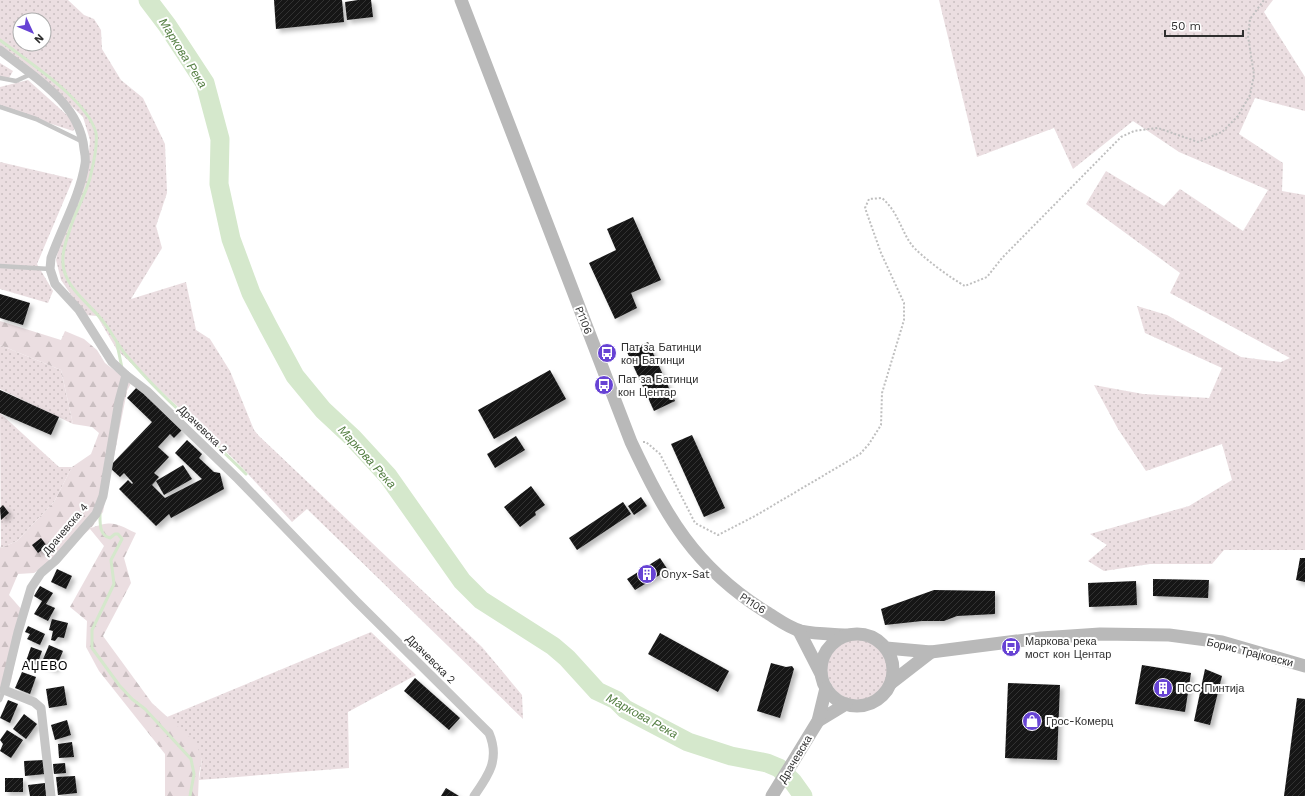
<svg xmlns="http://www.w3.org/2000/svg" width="1305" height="796" viewBox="0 0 1305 796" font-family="'Work Sans',sans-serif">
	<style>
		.grass { fill: url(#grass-dots); fill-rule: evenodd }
		.forest { fill: url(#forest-firs) }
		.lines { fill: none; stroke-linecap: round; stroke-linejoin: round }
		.stream { stroke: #d5e8cc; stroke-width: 3 }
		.river { stroke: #d5e8cc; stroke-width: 19 }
		.building { fill: url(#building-hatch); filter: url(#shadow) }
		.path { stroke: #bfbfbf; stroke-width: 2; stroke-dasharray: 2 2; stroke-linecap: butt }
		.lane { stroke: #c6c6c6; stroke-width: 4.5 }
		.street { stroke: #c6c6c6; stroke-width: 9 }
		.secondary { stroke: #b9b9b9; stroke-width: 13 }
		.labels { text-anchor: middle; stroke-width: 4; stroke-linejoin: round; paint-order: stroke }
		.street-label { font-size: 11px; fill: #2f2f2f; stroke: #fff }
		.poi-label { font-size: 11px; fill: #2f2f2f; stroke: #fff; text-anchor: start }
		.water-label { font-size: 12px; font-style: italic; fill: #527d40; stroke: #fff }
		.neighbourhood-label { font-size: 12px; letter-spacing: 1px; fill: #000; stroke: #fff }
	</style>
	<defs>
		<pattern id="grass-dots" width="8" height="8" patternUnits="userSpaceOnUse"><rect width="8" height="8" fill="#ebdee1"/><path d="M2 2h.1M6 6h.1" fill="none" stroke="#cabfc1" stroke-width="1.8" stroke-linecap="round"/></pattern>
		<pattern id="forest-firs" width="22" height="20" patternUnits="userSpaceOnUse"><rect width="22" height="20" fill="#ebdee1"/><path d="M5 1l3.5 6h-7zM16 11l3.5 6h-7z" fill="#cabfc1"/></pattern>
		<pattern id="building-hatch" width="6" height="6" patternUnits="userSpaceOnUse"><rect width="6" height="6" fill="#161616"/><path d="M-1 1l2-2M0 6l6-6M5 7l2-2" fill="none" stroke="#303030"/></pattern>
		<filter id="shadow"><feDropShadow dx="3.5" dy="3.5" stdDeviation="2" flood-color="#0004"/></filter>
	</defs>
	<rect width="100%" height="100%" fill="#fff"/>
	<g class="grass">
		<path d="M 0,0 L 68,0 L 84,15 L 94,19 L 101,30 L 102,49 L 121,80 L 143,98 L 165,144 L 167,193 L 156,226 L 162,248 L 131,299 L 186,282 L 196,330 L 210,339 L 230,371 L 254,430 L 259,436 L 482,647 L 522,695 L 523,719 L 307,509 L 292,522 L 236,461 L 117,350 L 97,316 L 85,315 L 61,280 L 56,260 L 62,233 L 88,163 L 90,140 L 83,117 L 59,94 L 0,49 ZM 20,20 L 44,20 L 44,44 L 20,44 Z"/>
		<polygon points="939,0 1273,0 1264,12 1305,77 1305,111 1255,98 1239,134 1283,163 1282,191 1305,195 1305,550 1224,550 1212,564 1150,564 1104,571 1088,561 1107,545 1090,534 1189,506 1232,480 1222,444 1146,471 1118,429 1094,385 1143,394 1209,398 1222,368 1145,333 1137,306 1167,315 1241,357 1281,362 1290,358 1170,293 1180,273 1086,204 1106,171 1164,206 1180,189 1243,231 1268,190 1179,152 1133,121 1073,169 1054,128 977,157"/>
		<polygon points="0,63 13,71 9,78 0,77"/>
		<polygon points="28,80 77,124 73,131 0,107 0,87"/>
		<polygon points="0,162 73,179 37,264 53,291 48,303 0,289"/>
		<polygon points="0,345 61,370 73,424 0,389"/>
		<polygon points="0,413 59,467 72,467 54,502 17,541 1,548"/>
		<polygon points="371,632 416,675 348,712 349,768 199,780 202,759 167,717"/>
		<circle cx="858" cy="669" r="31"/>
	</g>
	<path class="forest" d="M 0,321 L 61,340 L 65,331 L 84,339 L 97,350 L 105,363 L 131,383 L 127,391 L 103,512 L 91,528 C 113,520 115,523 136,533 L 124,558 L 131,583 L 103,636 L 152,703 L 196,743 L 202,759 L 199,774 L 198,796 L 165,796 L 165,754 L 99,671 L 86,647 L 87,621 L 70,607 L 104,546 L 90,529 L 54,560 L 34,573 L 18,574 L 9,595 L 22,610 L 21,631 L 11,681 L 0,703 L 0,546 L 1,548 L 17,541 L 54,502 L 72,467 L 91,454 L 99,433 L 92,427 L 73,424 L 61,370 L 0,345 Z"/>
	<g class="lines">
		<g class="stream">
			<path d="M 0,40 C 27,61 88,100 96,133 C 98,147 93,165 90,178 C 85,196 75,212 70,229 C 65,244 59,260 66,276 C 73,293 90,305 102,320 C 111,331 117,344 126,355 C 162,398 206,434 246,474"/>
			<polyline points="117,344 122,368"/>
			<path d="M 100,513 C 100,522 99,536 110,538 L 115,534 L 118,534 L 122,539 L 111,560 L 114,584 L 92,630 L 92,648 L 119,685 L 132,699 L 145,709 L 191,759 L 194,774 L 190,796"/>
		</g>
		<polyline class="river" points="148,0 167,25 205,83 220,139 219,184 231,239 251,293 268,326 295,376 323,410 353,438 388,476 462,581 481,600 553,646 567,658 597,691 616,700 625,709 688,742 731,756 767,763 779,768 793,782 803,796"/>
	</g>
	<g class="building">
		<polygon points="274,0 342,0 344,22 276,29"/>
		<polygon points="358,0 371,0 373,17 347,20 345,2"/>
		<polygon points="633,217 661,280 631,293 637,308 615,319 589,263 616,250 607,229"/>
		<polygon points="0,294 30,303 23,325 0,318"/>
		<polygon points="648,342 675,401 654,411 627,352"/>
		<polygon points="550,370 566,399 494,439 478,410"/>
		<polygon points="137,387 182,430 174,438 170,434 158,447 169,457 154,473 159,477 152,485 165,498 202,479 175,453 187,440 202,454 199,458 214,472 220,473 224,489 171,518 169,514 156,526 119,489 128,480 132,484 133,483 124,473 120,477 109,467 152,422 127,398"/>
		<polygon points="0,390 59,417 51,435 0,413"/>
		<polygon points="692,435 725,508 704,517 671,444"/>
		<polygon points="516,436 525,450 495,468 487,454"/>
		<polygon points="183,465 192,479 164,495 156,481"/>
		<polygon points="531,486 545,505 535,512 536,515 520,527 504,507"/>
		<polygon points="641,497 647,506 634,515 628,506"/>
		<polygon points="623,502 631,514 577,550 569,538"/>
		<polygon points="3,505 9,513 1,520 0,508"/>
		<polygon points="41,538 47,546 38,553 32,545"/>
		<polygon points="660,558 668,570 635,590 627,579"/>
		<polygon points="1300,558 1305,558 1305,582 1296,580"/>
		<polygon points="57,569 72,576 66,589 51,582"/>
		<polygon points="1153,579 1209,580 1208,598 1153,596"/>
		<polygon points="1136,581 1137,605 1089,607 1088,583"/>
		<polygon points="40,586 53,593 46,604 55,608 48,621 34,614 42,601 34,596"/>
		<polygon points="934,590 995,591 995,614 957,616 944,621 922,621 885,625 881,609"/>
		<polygon points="52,619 68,623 64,638 58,637 55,641 51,640 53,631 49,630"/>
		<polygon points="28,626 45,634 40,645 27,639 30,634 25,632"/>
		<polygon points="660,633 729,671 718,692 648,654"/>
		<polygon points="49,645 63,651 55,670 41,664"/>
		<polygon points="31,647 42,651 37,665 26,661"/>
		<polygon points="771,663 786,667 792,666 794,669 780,718 757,711"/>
		<polygon points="1142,665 1191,673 1185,712 1135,704"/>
		<polygon points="1205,669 1222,676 1210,725 1194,721"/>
		<polygon points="22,672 36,677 30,694 15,688"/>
		<polygon points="415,678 460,718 449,730 404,691"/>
		<polygon points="1008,683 1060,685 1057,760 1005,758"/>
		<polygon points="64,686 67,705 49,708 46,689"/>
		<polygon points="1297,698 1305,699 1305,796 1284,796"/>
		<polygon points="8,700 18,704 10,723 0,718"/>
		<polygon points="24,714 37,724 26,739 13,729"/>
		<polygon points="67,720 71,735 55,740 51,725"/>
		<polygon points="7,730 23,740 11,758 0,751 3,744 0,740"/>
		<polygon points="72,742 74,757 59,758 58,744"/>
		<polygon points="44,760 45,774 25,776 24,761"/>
		<polygon points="65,763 66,773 54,774 53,764"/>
		<polygon points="75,776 77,793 58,795 56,777"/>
		<rect x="5" y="778" width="18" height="14"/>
		<polygon points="45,783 46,796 30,796 28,785"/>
		<polygon points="446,788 459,796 441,796"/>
	</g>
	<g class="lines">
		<path class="path" d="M 643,442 L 646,442 L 660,454 L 695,523 L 718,535 L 755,516 L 860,454 L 869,444 L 881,425 L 882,393 L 904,320 L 904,303 L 881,253 L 865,208 L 869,199 L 882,198 C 898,212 900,228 911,244 C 920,256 952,279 965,286 L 987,277 L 1002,258 L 1121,137 L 1134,131 L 1158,128 L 1198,142 L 1222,132 L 1238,116 L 1250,95 L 1254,75 L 1248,36 L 1250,19 L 1264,0"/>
		<g class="lane">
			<polyline points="0,78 16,81 31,74"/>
			<polyline points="0,107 36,119 81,141"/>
			<polyline points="0,266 50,269"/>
			<polyline points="0,700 4,690"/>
		</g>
		<g class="street">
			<path d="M 0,50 C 33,76 80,103 84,149 C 85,154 86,159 85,164 C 80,196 62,227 51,258 L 50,269 L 55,284 L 79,310 L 112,362 L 126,375 L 147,391 L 238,479 L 356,601 L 489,733 C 500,759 489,775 474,796"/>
			<polyline points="51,796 41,708 34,702 4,690 18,632 31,588 41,573 56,560 96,514 103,496 119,401 126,375"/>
		</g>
		<g class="secondary">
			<path d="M 461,0 L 631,442 C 666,516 694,567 766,612 C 776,618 789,628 801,631 C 815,634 831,634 846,635"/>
			<polyline points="799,631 821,674"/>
			<circle cx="857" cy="670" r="36"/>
			<polyline points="886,648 931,652 1041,638 1100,634 1169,635 1222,642 1305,666"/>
			<polyline points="891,683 931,652"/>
			<polyline points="818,721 846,704"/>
			<polyline points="772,796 818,721 826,688"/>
		</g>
	</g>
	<defs>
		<g id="bus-disc" transform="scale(1)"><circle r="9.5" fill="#6743d4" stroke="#fff"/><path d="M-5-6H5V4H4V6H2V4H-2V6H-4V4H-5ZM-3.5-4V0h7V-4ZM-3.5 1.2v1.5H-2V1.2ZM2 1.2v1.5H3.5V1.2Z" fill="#fff"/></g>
		<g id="building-disc" transform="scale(1)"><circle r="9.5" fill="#6743d4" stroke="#fff"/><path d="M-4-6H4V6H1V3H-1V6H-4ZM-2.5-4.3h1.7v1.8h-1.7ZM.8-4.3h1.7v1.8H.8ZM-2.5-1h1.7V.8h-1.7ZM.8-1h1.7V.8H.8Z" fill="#fff"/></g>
		<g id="shop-disc" transform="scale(1)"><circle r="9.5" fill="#6743d4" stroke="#fff"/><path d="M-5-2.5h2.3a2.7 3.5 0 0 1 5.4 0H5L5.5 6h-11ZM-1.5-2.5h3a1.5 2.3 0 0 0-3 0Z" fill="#fff"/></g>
	</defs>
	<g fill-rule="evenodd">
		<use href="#bus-disc" x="607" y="353"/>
		<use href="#bus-disc" x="604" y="385"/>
		<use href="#building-disc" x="647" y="574"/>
		<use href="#bus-disc" x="1011" y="647"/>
		<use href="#building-disc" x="1163" y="688"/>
		<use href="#shop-disc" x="1032" y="721"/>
	</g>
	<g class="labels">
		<g class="street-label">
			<text transform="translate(584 320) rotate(69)" y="4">P1106</text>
			<text transform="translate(203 429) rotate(44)" y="4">Драчевска 2</text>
			<text transform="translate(65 529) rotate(-50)" y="4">Драчевска 4</text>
			<text transform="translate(753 603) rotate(33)" y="4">P1106</text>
			<text transform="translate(1250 652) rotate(14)" y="4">Борис Трајковски</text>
			<text transform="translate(431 659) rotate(45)" y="4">Драчевска 2</text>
			<text transform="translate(795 759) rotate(-59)" y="4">Драчевска</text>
		</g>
		<g class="poi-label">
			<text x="621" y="351">Пат за Батинци<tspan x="621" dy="13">кон Батинци</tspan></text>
			<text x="618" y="383">Пат за Батинци<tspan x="618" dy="13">кон Центар</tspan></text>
			<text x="661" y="578">Onyx-Sat</text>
			<text x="1025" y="645">Маркова река<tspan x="1025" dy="13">мост кон Центар</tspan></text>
			<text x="1177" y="692">ПСС Пинтија</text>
			<text x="1046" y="725">Грос-Комерц</text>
		</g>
		<g class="water-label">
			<text transform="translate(183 53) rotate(58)" y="4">Маркова Река</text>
			<text transform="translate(367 457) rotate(48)" y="4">Маркова Река</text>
			<text transform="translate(642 716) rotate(29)" y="4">Маркова Река</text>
		</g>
		<g class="neighbourhood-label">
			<text x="45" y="670">АЏЕВО</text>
		</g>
	</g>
	<g transform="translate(32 32) rotate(134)"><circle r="19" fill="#ffffff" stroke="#acacac"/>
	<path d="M0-3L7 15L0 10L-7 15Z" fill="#6743d4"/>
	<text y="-6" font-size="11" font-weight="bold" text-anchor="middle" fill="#2f2f2f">N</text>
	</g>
	<path d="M1165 30v6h78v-6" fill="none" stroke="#2f2f2f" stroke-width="2"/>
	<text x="1171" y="30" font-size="12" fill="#2f2f2f" stroke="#ffffff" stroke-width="3" paint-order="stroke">50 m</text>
</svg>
